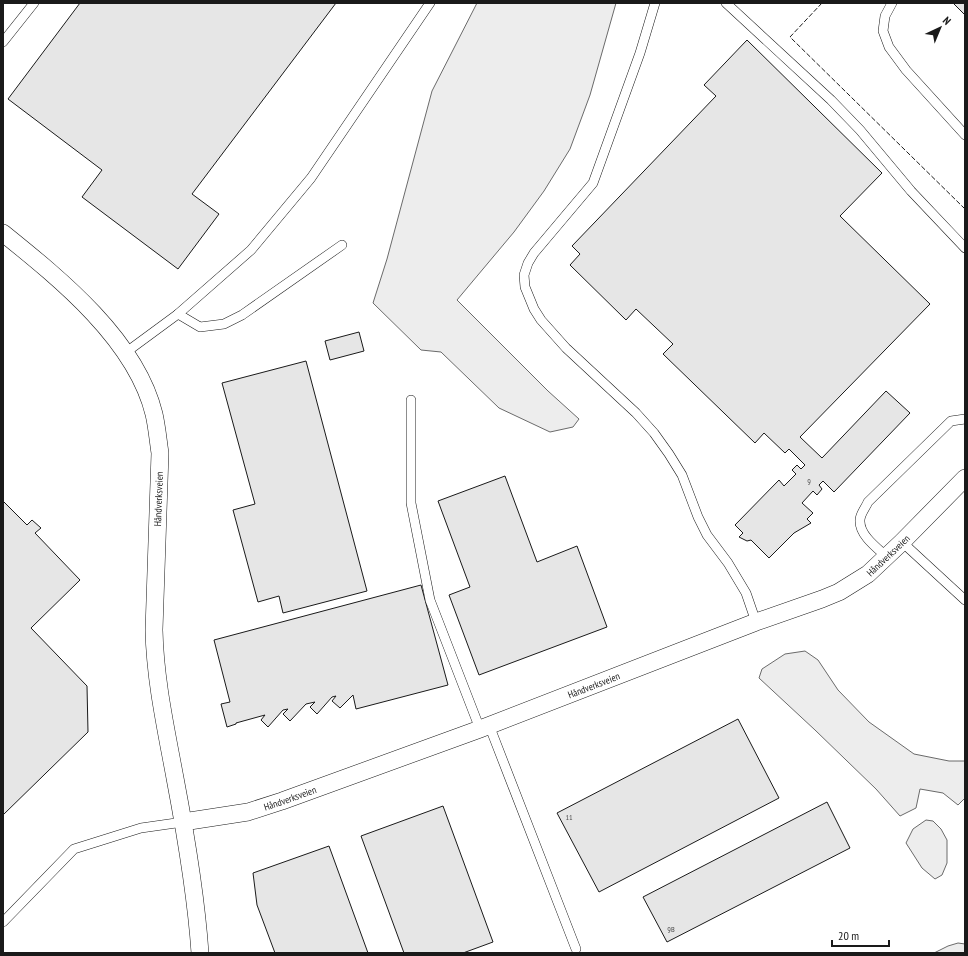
<svg xmlns="http://www.w3.org/2000/svg" width="968" height="956" viewBox="0 0 968 956" font-family="'PT Sans Narrow',sans-serif">
	<style>
		.built { fill: #ededed; stroke: #6a6a6a }
		.building { fill: #e6e6e6; stroke: #1a1a1a }
		.lines { fill: none; stroke-linecap: round; stroke-linejoin: round }
		.service-casing { stroke: #1a1a1a; stroke-width: 10 }
		.minor-casing { stroke: #1a1a1a; stroke-width: 18 }
		.service { stroke: #fff; stroke-width: 9 }
		.minor { stroke: #fff; stroke-width: 17 }
		.fence { stroke: #1a1a1a; stroke-width: 1; stroke-dasharray: 5 2; stroke-linecap: butt }
		.labels { text-anchor: middle; stroke-width: 3; stroke-linejoin: round; paint-order: stroke }
		.number-label { font-size: 8px; fill: #4d4d4d }
		.street-label { font-size: 10px; fill: #1a1a1a; stroke: #fff }
	</style>
	<rect width="100%" height="100%" fill="#fff"/>
	<g class="built">
		<polygon points="477,3 616,3 590,95 570,149 544,191 514,232 457,300 548,391 579,419 573,427 550,432 499,408 441,352 421,350 373,303 387,259 432,91"/>
		<polygon points="805,651 818,660 838,690 869,722 914,754 949,761 965,761 965,798 958,805 943,793 920,789 916,808 900,816 876,789 815,730 759,678 762,669 785,654"/>
		<polygon points="926,820 933,821 941,829 947,840 947,863 942,875 935,879 922,868 906,843 913,829"/>
		<polygon points="958,943 965,944 965,953 934,953 948,946"/>
	</g>
	<g class="building">
		<polygon points="80,3 336,3 192,194 219,214 178,269 82,197 102,170 8,99"/>
		<polygon points="953,3 965,3 965,15"/>
		<polygon points="747,40 882,173 840,216 930,304 800,437 822,458 886,391 910,413 834,492 823,481 819,485 822,489 817,495 813,491 802,503 813,513 807,519 811,523 794,533 769,558 751,540 747,541 739,537 743,533 735,525 779,480 784,486 796,474 792,470 797,465 801,469 805,465 789,449 785,453 764,433 755,443 663,354 673,344 636,309 626,320 570,265 580,254 572,246 716,96 704,85"/>
		<polygon points="359,332 364,351 330,360 325,341"/>
		<polygon points="306,361 367,591 283,613 279,596 258,602 233,510 255,504 222,383"/>
		<polygon points="505,476 537,562 577,546 607,627 479,675 449,595 470,587 438,501"/>
		<polygon points="3,501 27,525 32,520 41,528 35,533 80,580 31,628 87,686 88,732 3,815"/>
		<polygon points="421,585 448,685 356,709 353,695 340,708 332,701 336,696 332,697 317,714 310,707 315,702 306,704 290,721 283,714 288,709 283,710 268,727 261,720 265,715 236,723 236,724 227,727 221,704 230,702 214,640"/>
		<polygon points="738,719 779,798 599,892 557,813"/>
		<polygon points="827,802 850,848 667,942 643,897"/>
		<polygon points="443,806 493,942 463,953 404,953 361,836"/>
		<polygon points="329,846 368,953 275,953 257,905 253,873"/>
	</g>
	<g class="lines">
		<g class="service-casing">
			<g id="service">
				<polyline points="655,3 640,53 593,183 534,253 528,263 524,275 525,287 534,309 541,320 566,348 636,413 654,433 669,454 682,475 698,517 707,535 728,563 746,593 756,622"/>
				<polyline points="726,3 831,100 860,130 911,191 965,248"/>
				<polyline points="892,3 885,16 883,31 889,47 906,70 965,135"/>
				<polyline points="3,42 34,3"/>
				<polyline points="178,314 200,327 224,324 242,315 342,245"/>
				<polyline points="125,353 178,314 251,250 311,178 430,3"/>
				<polyline points="411,400 411,503 430,600 480,729"/>
				<polyline points="902,542 965,600"/>
				<path d="M 887,557 C 877,548 859,535 860,520 C 860,514 866,507 868,502 L 951,421 L 965,419"/>
				<polyline points="489,725 576,949"/>
				<polyline points="3,922 74,849 141,828 183,822"/>
			</g>
		</g>
		<g class="minor-casing">
			<g id="minor">
				<path d="M 3,233 C 60,279 136,340 154,414 C 157,427 158,440 160,453 L 154,630 C 155,680 166,729 175,778 C 186,836 196,894 200,953"/>
				<path id="s1" d="M 183,822 L 248,812 L 282,801 L 480,729 L 756,622 L 822,599 L 839,592 L 868,574 L 902,542 L 965,478"/>
			</g>
		</g>
		<use href="#service" class="service"/>
		<use href="#minor" class="minor"/>
		<polyline class="fence" points="822,3 790,37 965,209"/>
	</g>
	<g class="labels">
		<g class="number-label">
			<text x="809" y="484">9</text>
			<text x="569" y="820">11</text>
			<text x="671" y="932">9B</text>
		</g>
		<g class="street-label">
			<text transform="translate(158 499) rotate(-88)" y="4">Håndverksveien</text>
			<text dy="4" stroke="none"><textPath href="#s1" startOffset="758">Håndverksveien</textPath></text>
			<text dy="4" stroke="none"><textPath href="#s1" startOffset="434">Håndverksveien</textPath></text>
			<text dy="4" stroke="none"><textPath href="#s1" startOffset="110">Håndverksveien</textPath></text>
		</g>
	</g>
	<rect width="968" height="956" fill="none" stroke="#1a1a1a" stroke-width="8"/>
	<g transform="translate(940 28) rotate(44)" stroke="#ffffff" stroke-width="3" paint-order="stroke">
	<path d="M0-3L7 15L0 10L-7 15Z" fill="#1a1a1a"/>
	<text y="-6" font-size="11" font-weight="bold" text-anchor="middle" fill="#1a1a1a">N</text>
	</g>
	<path d="M832 940v6h57v-6" fill="none" stroke="#1a1a1a" stroke-width="2"/>
	<text x="838" y="940" font-size="12" fill="#1a1a1a" stroke="#ffffff" stroke-width="3" paint-order="stroke">20 m</text>
</svg>
